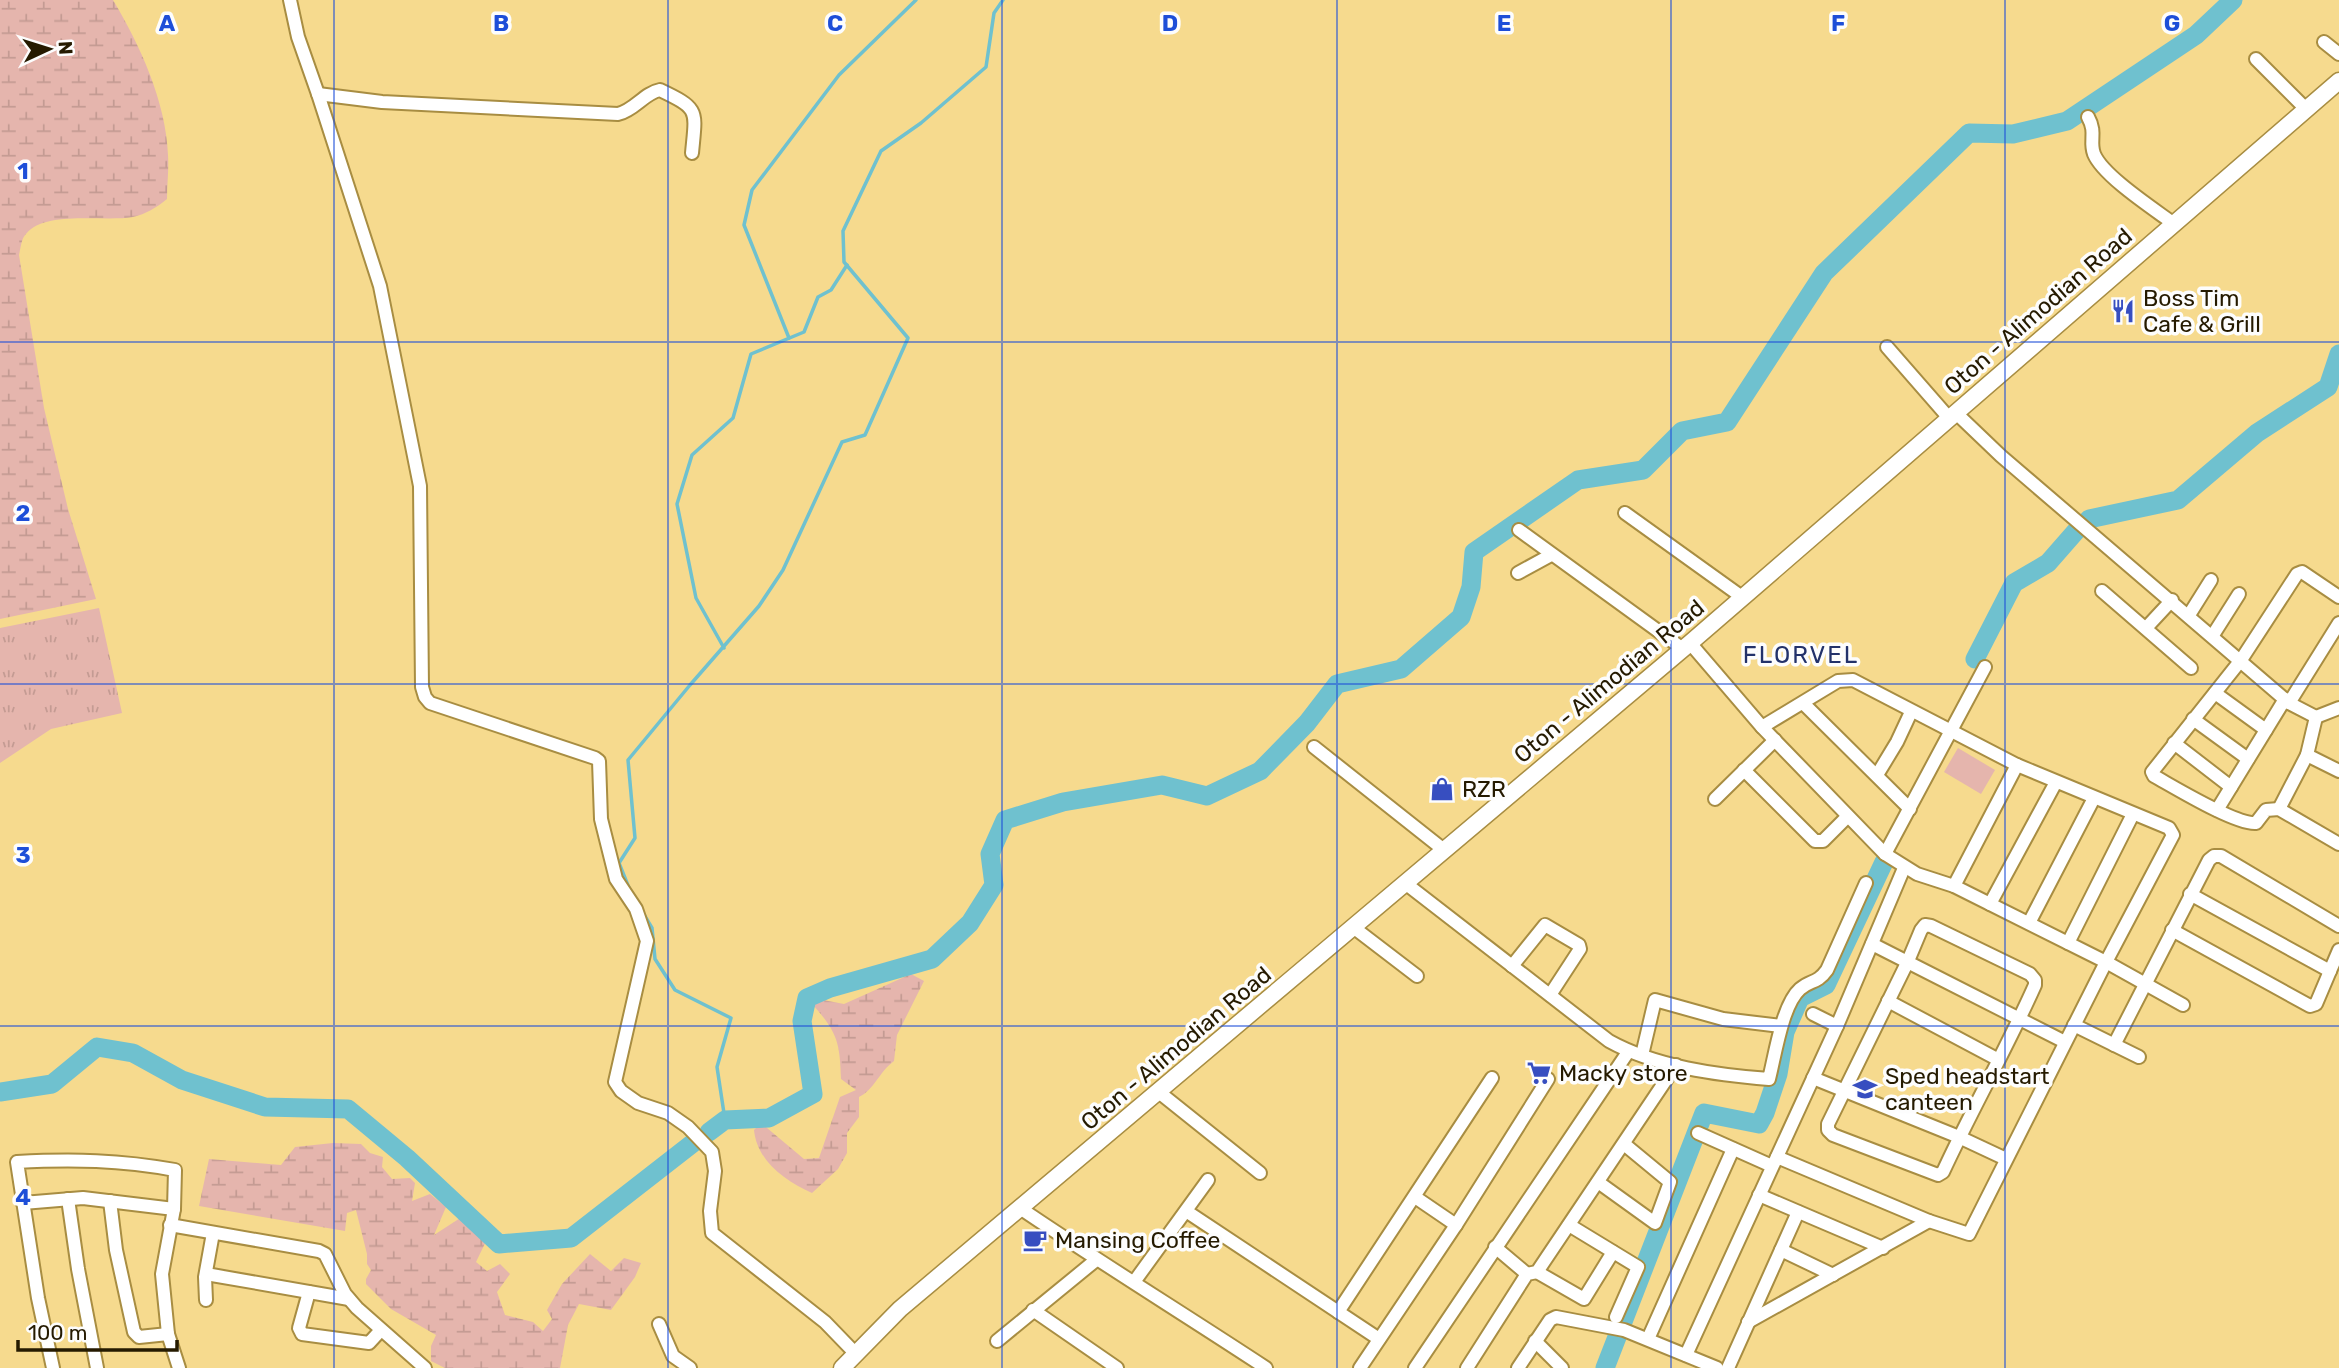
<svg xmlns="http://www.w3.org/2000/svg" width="2339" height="1368" viewBox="0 0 2339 1368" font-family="Rubik,sans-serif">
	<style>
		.wetland { fill: url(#wetland-marsh) }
		.park { fill: url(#park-tufts) }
		.garden { fill: #e5b5ad }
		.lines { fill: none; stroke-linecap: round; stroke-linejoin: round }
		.stream { stroke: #6fc1cf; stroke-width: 3.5 }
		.river { stroke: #6fc1cf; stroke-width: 19 }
		.street-casing { stroke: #a88d42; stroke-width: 16 }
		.secondary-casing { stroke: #a88d42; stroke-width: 19 }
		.street { stroke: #fff; stroke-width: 12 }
		.secondary { stroke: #fff; stroke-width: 16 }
		.grid { fill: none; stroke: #1d4ed8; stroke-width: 2; stroke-opacity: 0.55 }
		.labels { text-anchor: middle; stroke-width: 7; stroke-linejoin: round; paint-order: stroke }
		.poi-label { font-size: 23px; fill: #251a00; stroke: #fdfdfd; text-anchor: start }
		.street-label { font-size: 23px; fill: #251a00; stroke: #fdfdfd }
		.neighbourhood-label { font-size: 24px; letter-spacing: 2px; fill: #23326a; stroke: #fdfdfd }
		.grid-label { font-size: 23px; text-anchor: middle; font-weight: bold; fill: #1d4ed8; stroke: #fdfdfd; stroke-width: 7; stroke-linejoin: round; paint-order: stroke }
	</style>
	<defs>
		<pattern id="wetland-marsh" width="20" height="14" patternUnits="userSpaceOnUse" patternTransform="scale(1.75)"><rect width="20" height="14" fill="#e5b5ad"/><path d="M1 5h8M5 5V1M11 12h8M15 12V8" fill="none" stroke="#c49b93"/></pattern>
		<pattern id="park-tufts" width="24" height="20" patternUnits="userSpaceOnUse" patternTransform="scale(1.75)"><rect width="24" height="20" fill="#e5b5ad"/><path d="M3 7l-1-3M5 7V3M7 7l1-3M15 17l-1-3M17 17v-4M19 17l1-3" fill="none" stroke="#c49b93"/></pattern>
	</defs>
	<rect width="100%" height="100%" fill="#f6da8e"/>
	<g class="wetland">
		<path d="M 0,0 L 113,0 C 140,45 166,102 168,155 C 169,169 167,184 167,199 C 156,208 146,214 133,217 C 104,222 45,210 26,234 C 21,239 21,247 19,255 L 44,408 L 68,509 L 96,599 L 0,619 Z"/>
		<path d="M 911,974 L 924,981 L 897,1035 L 894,1061 C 879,1072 874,1090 859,1097 L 859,1117 L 847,1133 L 847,1153 L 838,1169 L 812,1193 C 785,1181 757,1161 754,1130 L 761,1123 L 804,1159 L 819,1158 L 840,1097 L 856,1090 L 841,1079 C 840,1042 837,1032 813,1005 L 818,999 L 844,1004 Z"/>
		<polygon points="333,1143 361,1144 370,1153 383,1157 382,1167 392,1179 410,1178 415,1183 412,1201 430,1194 446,1207 434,1235 471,1211 491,1231 476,1262 487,1271 500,1264 510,1274 497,1292 505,1315 533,1322 543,1331 552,1319 547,1310 562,1284 590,1254 611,1271 624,1258 641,1263 635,1277 611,1310 579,1304 568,1325 560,1368 445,1368 431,1361 431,1346 436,1335 391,1309 366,1284 366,1279 371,1270 367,1264 367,1254 356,1210 347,1213 345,1231 199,1206 209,1159 281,1165 295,1147"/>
	</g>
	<polygon class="park" points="99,608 122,713 51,729 0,763 0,628"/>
	<polygon class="garden" points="1958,748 1995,770 1981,794 1944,772"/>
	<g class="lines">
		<g class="stream">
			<polyline points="789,338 744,225 752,190 839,75 916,0"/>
			<polyline points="724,648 696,598 677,504 692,455 733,418 751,354 804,332 818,297 831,290 847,265"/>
			<polyline points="629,888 619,863 635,838 628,760 690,685 759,606 783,570 842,442 865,435 908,338 844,262 843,231 881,151 921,123 986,67 994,13 1003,0"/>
			<polyline points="643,913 652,928 655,959 675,990 731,1018 717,1067 725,1120"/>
		</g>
		<g class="river">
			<polyline points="2089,519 2178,500 2257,433 2328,387 2339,354"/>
			<polyline points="1975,659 2014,583 2048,563 2076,531"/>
			<polyline points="0,1092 52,1084 97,1047 133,1053 182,1080 265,1107 348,1109 407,1158 499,1244 571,1238 693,1143"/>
			<polyline points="709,1132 725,1120 769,1118 813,1094 802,1021 807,998 830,988 932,959 970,923 994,885 990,854 1005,820 1063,802 1162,785 1207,796 1260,771 1307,723 1337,684 1401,669 1461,617 1471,587 1474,552 1578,480 1643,470 1682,431 1727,422 1824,273 1969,133 2013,134 2067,121 2196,35 2233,0"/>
			<polyline points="1605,1368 1704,1113 1759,1124 1765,1113 1778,1074 1785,1032 1800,998 1826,985 1884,862"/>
		</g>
		<g class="street-casing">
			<g id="street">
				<polyline points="290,0 298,37 318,94"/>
				<polyline points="2324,42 2339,54"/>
				<polyline points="2256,59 2306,109"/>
				<path d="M 2088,117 C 2097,133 2089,141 2094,154 C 2103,176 2154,209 2174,224"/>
				<path d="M 692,153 C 696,110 700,109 660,90 C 644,93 635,110 618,114 L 382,102 L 318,94 L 380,286 L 420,486 L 422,687 L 425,697 L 430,703 L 595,758 L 599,761 L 601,819 L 616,879 L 636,909 L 647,941 L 615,1082 L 621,1091 L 638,1103 L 668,1113 L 688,1127 L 712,1152 L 715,1171 L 710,1211 L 712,1233 L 825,1322 L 855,1353"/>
				<polyline points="1887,347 1949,418"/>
				<polyline points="1956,413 2001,456 2289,703 2316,717 2339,708"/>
				<polyline points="1625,513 1742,597"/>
				<polyline points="1519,530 1683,649"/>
				<polyline points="1518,573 1551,555"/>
				<polyline points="2102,591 2191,668"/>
				<path d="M 2339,597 L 2302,572 L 2297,574 L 2241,660 L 2152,772 L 2154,776 C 2174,787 2236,825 2256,823 L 2266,810 L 2279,809 L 2339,844"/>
				<polyline points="2189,615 2211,580"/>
				<polyline points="2146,628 2172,600"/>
				<polyline points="2213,635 2239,594"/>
				<polyline points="1690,643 1762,727 1885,854 1917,874 1954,886 2106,962 2183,1005"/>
				<polyline points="2215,693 2266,730"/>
				<polyline points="1803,703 1910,809"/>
				<polyline points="2289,703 2339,623"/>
				<polyline points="2193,719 2248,759"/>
				<polyline points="1762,727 1838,681 1853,680 2017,765 2169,828 2173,835 2106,962 1969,1234 1929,1221 1777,1157"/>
				<polyline points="2174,743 2231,787"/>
				<polyline points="1314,747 1444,850"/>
				<polyline points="2307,755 2339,771"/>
				<polyline points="1744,770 1815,841 1823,841 1847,817"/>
				<polyline points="1877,775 1897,742 1911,712"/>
				<polyline points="1715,799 1775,740"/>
				<polyline points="2279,809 2307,755 2316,717"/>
				<polyline points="2217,810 2285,699"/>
				<polyline points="1885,854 1985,667"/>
				<path d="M 1405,883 L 1609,1041 C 1656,1067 1717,1075 1769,1079 C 1775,1056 1782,1005 1800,989 C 1810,980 1817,984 1827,970 L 1866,883"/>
				<polyline points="1954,886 2017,765"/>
				<polyline points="2190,894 2330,971 2339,950"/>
				<polyline points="1990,904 2056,782"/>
				<polyline points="2029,923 2094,798"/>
				<path d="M 1925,925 L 1931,926 L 2030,974 L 2035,980 L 2035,985 C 2007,1048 1972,1109 1943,1172 L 1938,1175 L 1833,1135 L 1828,1130 L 1828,1124 L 1908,961 L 1921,930 Z"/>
				<polyline points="1353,927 1417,976"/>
				<polyline points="2172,930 2310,1006 2316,1004 2330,971"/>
				<polyline points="2068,943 2133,814"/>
				<polyline points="1872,944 2065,1042"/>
				<polyline points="1512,966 1545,925 1579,945 1580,949 1550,995"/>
				<polyline points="1888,1001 1997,1059"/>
				<polyline points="1813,1014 1837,1026"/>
				<polyline points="2074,1025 2139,1057"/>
				<polyline points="2114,1045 2209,860 2214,856 2221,856 2339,926"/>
				<polyline points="1642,1055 1655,1000 1723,1019 1781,1026"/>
				<polyline points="1813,1078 1959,1137 2006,1159"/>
				<polyline points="1160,1093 1260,1173"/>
				<polyline points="1698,1133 1772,1166"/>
				<polyline points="1598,1182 1655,1223 1670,1182 1624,1144"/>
				<polyline points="1759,1195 1883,1248"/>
				<polyline points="1415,1197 1456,1225"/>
				<polyline points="68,1199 78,1269 97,1368"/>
				<polyline points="110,1201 116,1250 134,1332 139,1337 168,1334"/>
				<polyline points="23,1203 83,1198 174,1209"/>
				<path d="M 1020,1208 C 1101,1263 1184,1314 1266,1368"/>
				<polyline points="1186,1211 1379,1339"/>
				<polyline points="170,1225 319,1251 325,1254 345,1294 357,1308 425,1368"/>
				<polyline points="1569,1225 1638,1267 1616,1317"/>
				<polyline points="1495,1247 1527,1274"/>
				<polyline points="1781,1250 1833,1275"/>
				<polyline points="1537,1272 1584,1299 1613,1252"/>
				<polyline points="206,1274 349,1299"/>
				<polyline points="1134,1282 1208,1180"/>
				<polyline points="309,1292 299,1328 302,1334 369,1343 381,1330"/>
				<polyline points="206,1300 205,1277 213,1233"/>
				<polyline points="1033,1310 1117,1368"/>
				<polyline points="1338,1312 1492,1078"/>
				<polyline points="1748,1322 1929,1221"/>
				<polyline points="659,1324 673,1356 690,1368"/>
				<polyline points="1648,1339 1733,1149"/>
				<polyline points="997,1341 1096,1260"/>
				<polyline points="1535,1341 1562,1368"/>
				<polyline points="1686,1355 1837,1026 1904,868"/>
				<path d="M 53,1368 L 38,1298 L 17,1162 C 73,1159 120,1160 175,1170 L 174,1209 L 162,1274 L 168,1334 L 179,1368"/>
				<polyline points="1360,1368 1456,1225 1548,1079"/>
				<polyline points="1415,1368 1628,1052"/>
				<polyline points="1467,1368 1527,1274 1537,1272 1676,1065"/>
				<polyline points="1518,1368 1550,1320 1556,1317 1624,1330 1717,1368"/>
				<polyline points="1728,1368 1798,1212"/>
			</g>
		</g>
		<g class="secondary-casing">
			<polyline id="secondary" points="842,1368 900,1309 1690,643 2339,81"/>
		</g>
		<use href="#street" class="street"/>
		<use href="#secondary" class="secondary"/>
	</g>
	<path class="grid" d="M 334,0 L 334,1368M 668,0 L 668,1368M 1002,0 L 1002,1368M 1337,0 L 1337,1368M 1671,0 L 1671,1368M 2005,0 L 2005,1368M 0,342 L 2339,342M 0,684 L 2339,684M 0,1026 L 2339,1026"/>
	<defs>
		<g id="restaurant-bare" transform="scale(1.89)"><path d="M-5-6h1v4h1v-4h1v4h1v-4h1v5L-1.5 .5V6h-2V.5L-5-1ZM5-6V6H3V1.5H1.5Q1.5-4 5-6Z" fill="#374ec0" stroke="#fdfdfd" stroke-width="2.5" paint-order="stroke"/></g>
		<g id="shop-bare" transform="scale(1.89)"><path d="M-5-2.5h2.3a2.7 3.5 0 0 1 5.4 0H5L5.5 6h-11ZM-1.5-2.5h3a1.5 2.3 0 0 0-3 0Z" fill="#374ec0" stroke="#fdfdfd" stroke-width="2.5" paint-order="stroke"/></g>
		<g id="supermarket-bare" transform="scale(1.89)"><path d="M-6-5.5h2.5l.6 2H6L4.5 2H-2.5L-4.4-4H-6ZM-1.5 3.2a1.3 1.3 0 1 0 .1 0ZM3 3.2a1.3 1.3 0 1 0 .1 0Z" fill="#374ec0" stroke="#fdfdfd" stroke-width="2.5" paint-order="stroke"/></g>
		<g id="school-bare" transform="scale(1.89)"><path d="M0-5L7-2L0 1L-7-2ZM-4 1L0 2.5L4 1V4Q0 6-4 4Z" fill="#374ec0" stroke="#fdfdfd" stroke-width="2.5" paint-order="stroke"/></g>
		<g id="cafe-bare" transform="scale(1.89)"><path d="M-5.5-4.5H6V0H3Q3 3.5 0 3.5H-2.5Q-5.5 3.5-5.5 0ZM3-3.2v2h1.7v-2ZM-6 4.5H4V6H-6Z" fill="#374ec0" stroke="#fdfdfd" stroke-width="2.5" paint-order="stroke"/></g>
	</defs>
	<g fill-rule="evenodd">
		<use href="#restaurant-bare" x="2123" y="311"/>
		<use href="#shop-bare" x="1442" y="789"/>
		<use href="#supermarket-bare" x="1539" y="1073"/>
		<use href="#school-bare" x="1865" y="1089"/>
		<use href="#cafe-bare" x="1035" y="1240"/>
	</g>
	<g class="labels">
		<g class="poi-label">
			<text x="2143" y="306">Boss Tim<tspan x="2143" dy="26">Cafe &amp; Grill</tspan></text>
			<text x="1462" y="797">RZR</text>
			<text x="1559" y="1081">Macky store</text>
			<text x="1885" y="1084">Sped headstart<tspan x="1885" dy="26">canteen</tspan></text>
			<text x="1055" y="1248">Mansing Coffee</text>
		</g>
		<g class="street-label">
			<text transform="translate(2038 311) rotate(-41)" y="8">Oton - Alimodian Road</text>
			<text transform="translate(1609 681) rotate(-40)" y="8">Oton - Alimodian Road</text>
			<text transform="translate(1176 1048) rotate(-40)" y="8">Oton - Alimodian Road</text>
		</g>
		<g class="neighbourhood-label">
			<text x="1801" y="663">FLORVEL</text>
		</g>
	</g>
	<g class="grid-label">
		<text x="167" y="31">A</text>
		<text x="501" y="31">B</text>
		<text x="835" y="31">C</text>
		<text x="1170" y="31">D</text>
		<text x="1504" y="31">E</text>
		<text x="1838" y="31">F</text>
		<text x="2172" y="31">G</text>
		<text x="23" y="179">1</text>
		<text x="23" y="521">2</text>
		<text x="23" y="863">3</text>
		<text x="23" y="1205">4</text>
	</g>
	<g transform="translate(49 49) rotate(86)" stroke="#fdfdfd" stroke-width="5" paint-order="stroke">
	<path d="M0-5L12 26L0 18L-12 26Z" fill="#251a00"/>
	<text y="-10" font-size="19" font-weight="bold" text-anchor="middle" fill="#251a00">N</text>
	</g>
	<path d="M18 1340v10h159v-10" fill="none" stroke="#251a00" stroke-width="3.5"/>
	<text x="28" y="1340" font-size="21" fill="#251a00" stroke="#fdfdfd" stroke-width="5" paint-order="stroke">100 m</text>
</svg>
